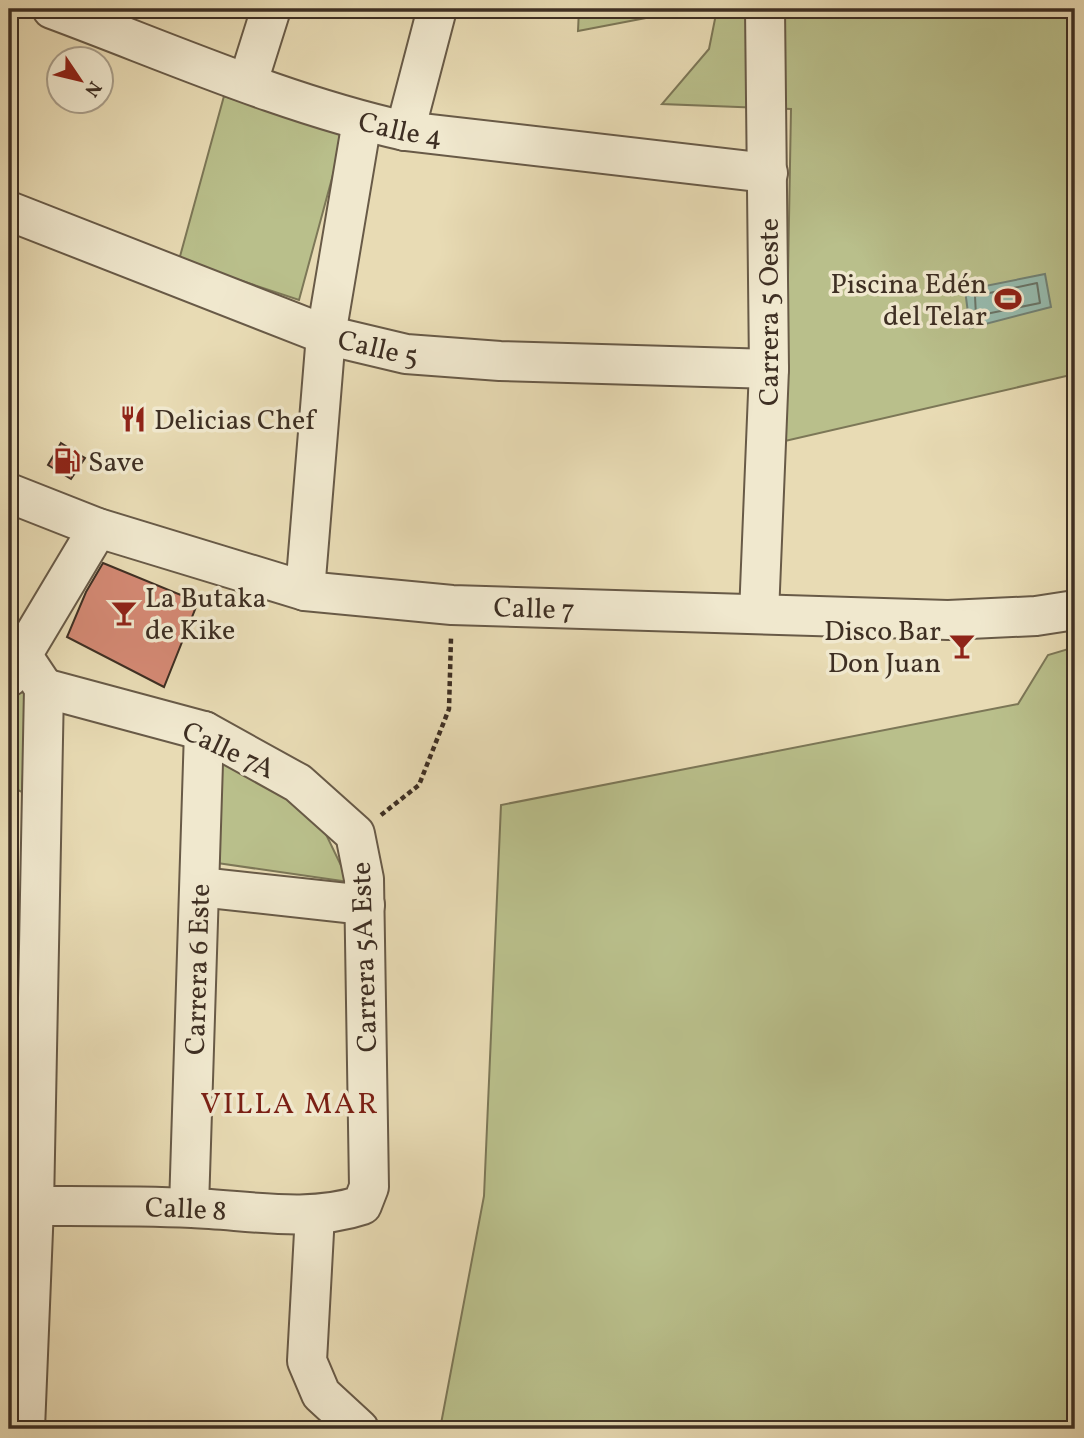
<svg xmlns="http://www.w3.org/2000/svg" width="1084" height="1438" viewBox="0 0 1084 1438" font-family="Vollkorn,serif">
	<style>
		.green { fill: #b9bf8b; stroke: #7c7757; stroke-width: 2 }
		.water { fill: #97bbae; stroke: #738376; stroke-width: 2 }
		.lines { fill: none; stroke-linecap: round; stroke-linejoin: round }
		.shore { stroke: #6a7568; stroke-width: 2 }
		.building { fill: #d48974; stroke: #3e2f23; stroke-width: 2 }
		.minor-casing { stroke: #685a47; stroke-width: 42 }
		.path { stroke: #3e2f23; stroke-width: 4.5; stroke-dasharray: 5 3.5; stroke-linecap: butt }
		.minor { stroke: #f0e8ce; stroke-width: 38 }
		.labels { text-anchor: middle; stroke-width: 7; stroke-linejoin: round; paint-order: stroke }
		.street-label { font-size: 28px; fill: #3e2f23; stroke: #f0e8ce }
		.poi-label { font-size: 28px; fill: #3e2f23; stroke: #f0e8ce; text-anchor: start }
		.neighbourhood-label { font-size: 30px; letter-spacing: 2px; fill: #7a1f14; stroke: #f0e8ce }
	</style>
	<rect width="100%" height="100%" fill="#e8dbb4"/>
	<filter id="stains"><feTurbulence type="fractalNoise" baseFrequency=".00286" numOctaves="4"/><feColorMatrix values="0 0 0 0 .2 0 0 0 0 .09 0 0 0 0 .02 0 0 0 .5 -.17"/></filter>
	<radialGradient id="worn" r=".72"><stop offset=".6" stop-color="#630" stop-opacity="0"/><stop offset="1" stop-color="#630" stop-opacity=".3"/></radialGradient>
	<g class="green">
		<polygon points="579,9 693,9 578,31"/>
		<polygon points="717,9 1075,9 1075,374 785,441 791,109 662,104 709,49"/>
		<polygon points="224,96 344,134 299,300 179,260"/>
		<polygon points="1075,647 1075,1429 440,1429 484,1196 501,805 1018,704 1048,655"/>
		<polygon points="21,674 28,681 22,792 9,786 9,699"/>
		<polygon points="213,752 283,787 322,826 349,882 203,861"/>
		<polygon points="14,1013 9,1144 9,1019"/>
	</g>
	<polygon class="water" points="1045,274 1051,307 970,328 965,290"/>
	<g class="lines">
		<polygon class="shore" points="1037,283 1040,303 976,316 975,296"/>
	</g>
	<g class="building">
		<polygon points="61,443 85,458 71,479 48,465"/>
		<polygon points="103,563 198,602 164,687 67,637 86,592"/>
	</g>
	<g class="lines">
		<g class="minor-casing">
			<g id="minor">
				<path id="s1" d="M 52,9 C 168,52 284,104 405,131 L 768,173"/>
				<polyline points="248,82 271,9"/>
				<polyline points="405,131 437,9"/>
				<path id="s2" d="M 9,211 L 326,335 L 406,354 L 500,361 L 769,369"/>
				<path id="s3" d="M 9,493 L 98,528 L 305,591 L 452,605 L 948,620 L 1036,616 L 1075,610"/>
				<polyline points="305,591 326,335 362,121"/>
				<polyline points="759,614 769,369 765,9"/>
				<polyline points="22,655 44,688 34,1206 25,1429"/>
				<polyline points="9,677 98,528"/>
				<polyline points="200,887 365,905"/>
				<path id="s4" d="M 9,1206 C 69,1206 131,1205 192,1208 C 247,1210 309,1223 362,1205 L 369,1187 L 364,879 L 355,834 L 298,783 L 204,731 L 44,688"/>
				<path id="s5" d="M 189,1207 L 204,731"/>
				<polyline points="315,1214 307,1361 321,1394 359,1429"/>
			</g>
		</g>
		<polyline class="path" points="381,815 419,785 449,709 451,638"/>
		<use href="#minor" class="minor"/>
	</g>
	<defs>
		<g id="stadium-bare" transform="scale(2.1)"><path d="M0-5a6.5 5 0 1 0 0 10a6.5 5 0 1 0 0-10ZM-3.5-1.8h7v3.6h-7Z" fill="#8f2418" stroke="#f0e8ce" stroke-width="2.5" paint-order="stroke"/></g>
		<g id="restaurant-bare" transform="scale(2.1)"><path d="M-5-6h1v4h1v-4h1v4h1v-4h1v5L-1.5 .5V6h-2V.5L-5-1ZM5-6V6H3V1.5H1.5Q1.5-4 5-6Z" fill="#8f2418" stroke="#f0e8ce" stroke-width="2.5" paint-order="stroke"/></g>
		<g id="fuel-bare" transform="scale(2.1)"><path d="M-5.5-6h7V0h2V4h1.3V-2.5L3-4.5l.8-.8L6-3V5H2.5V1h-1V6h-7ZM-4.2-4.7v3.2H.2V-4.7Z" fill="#8f2418" stroke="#f0e8ce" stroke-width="2.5" paint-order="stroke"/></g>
		<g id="bar-bare" transform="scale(2.1)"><path d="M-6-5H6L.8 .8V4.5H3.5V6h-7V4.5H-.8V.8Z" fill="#8f2418" stroke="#f0e8ce" stroke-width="2.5" paint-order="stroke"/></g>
	</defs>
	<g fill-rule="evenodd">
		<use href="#stadium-bare" x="1008" y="299"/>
		<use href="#restaurant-bare" x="133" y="419"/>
		<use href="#fuel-bare" x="67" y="461"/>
		<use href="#bar-bare" x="124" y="613"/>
		<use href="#bar-bare" x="962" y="646"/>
	</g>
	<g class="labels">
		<g class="street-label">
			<text dy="10" stroke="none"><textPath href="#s1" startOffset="369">Calle 4</textPath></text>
			<text transform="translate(768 312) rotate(-90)" y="10">Carrera 5 Oeste</text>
			<text dy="10" stroke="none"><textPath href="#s2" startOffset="394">Calle 5</textPath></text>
			<text dy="10" stroke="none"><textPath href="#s3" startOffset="542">Calle 7</textPath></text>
			<text transform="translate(229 749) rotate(25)" y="10">Calle 7A</text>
			<text transform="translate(363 957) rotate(-92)" y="10">Carrera 5A Este</text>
			<text dy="10" stroke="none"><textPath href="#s5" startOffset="238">Carrera 6 Este</textPath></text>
			<text dy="10" stroke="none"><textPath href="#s4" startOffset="177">Calle 8</textPath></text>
		</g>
		<g class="poi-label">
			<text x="987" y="293" text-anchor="end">Piscina Edén<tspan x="987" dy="32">del Telar</tspan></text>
			<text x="154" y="429">Delicias Chef</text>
			<text x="88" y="471">Save</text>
			<text x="145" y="607">La Butaka<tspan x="145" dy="32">de Kike</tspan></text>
			<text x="941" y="640" text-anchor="end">Disco Bar<tspan x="941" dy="32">Don Juan</tspan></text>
		</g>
		<g class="neighbourhood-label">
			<text x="290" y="1113">VILLA MAR</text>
		</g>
	</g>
	<rect width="1084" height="1438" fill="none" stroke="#e8dbb4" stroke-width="35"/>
	<rect x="10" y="10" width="1063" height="1417" fill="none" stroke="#3e2f23" stroke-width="3.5"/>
	<rect x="18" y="18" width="1049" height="1403" fill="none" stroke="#3e2f23" stroke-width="2"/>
	<g transform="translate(80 80) rotate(125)"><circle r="33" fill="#f0e8ce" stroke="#a99e8a" stroke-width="2"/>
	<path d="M0-5L12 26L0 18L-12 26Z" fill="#8f2418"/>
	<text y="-10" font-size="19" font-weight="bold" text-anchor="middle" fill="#3e2f23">N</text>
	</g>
	<rect width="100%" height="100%" filter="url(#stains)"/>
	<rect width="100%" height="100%" fill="url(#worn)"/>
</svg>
